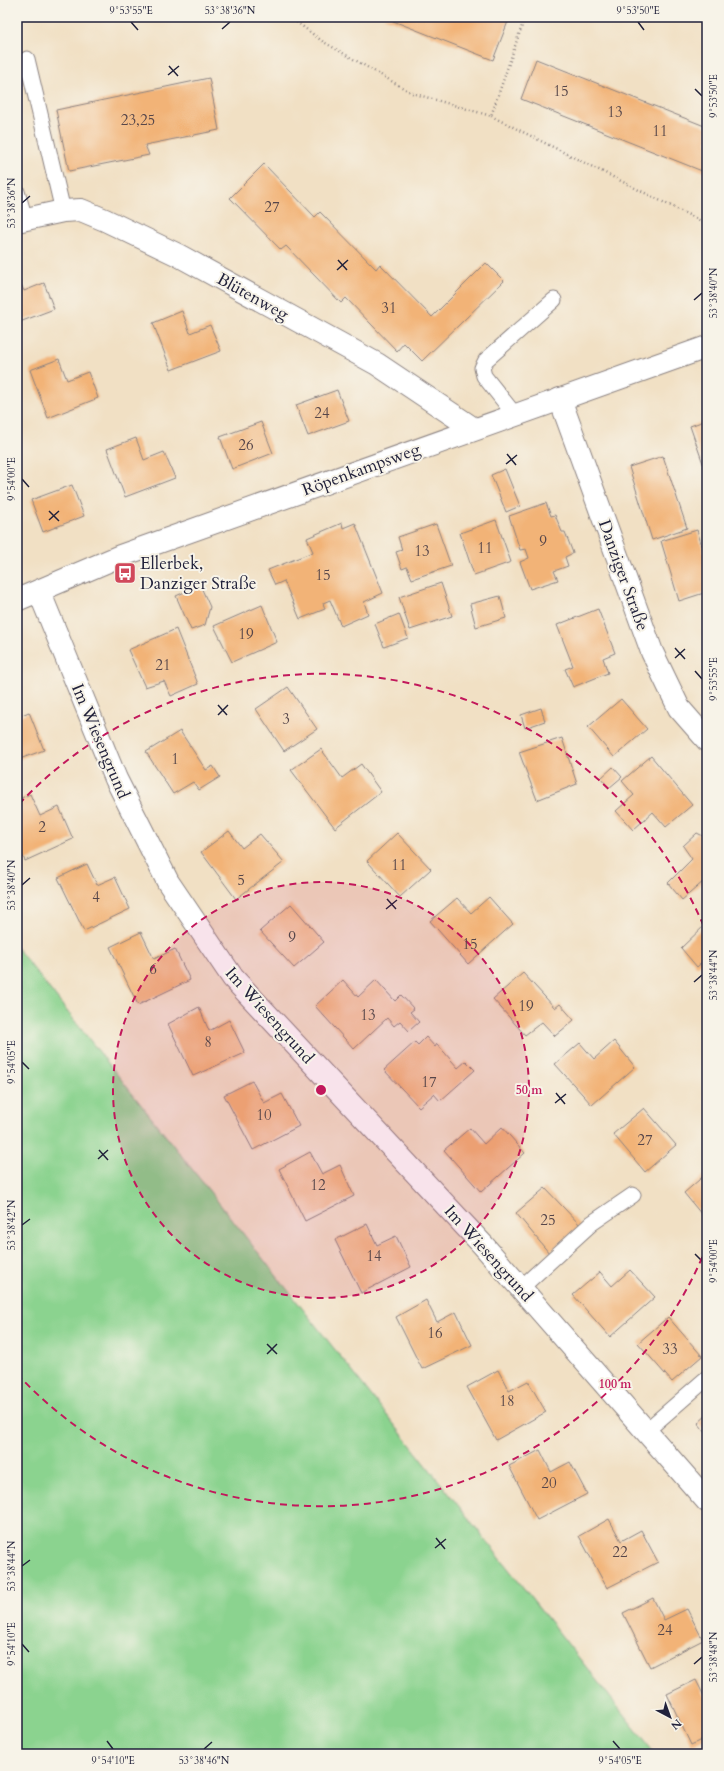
<svg xmlns="http://www.w3.org/2000/svg" width="724" height="1771" viewBox="0 0 724 1771" font-family="Cardo,serif">
	<style>
		.green { fill: #8bd38f; stroke: #567a65 }
		.building { fill: #f2b377 }
		.lines { fill: none; stroke-linecap: round; stroke-linejoin: round }
		.lane-casing { stroke: #8a8180; stroke-width: 17 }
		.street-casing { stroke: #8a8180; stroke-width: 24 }
		.path { stroke: #8a8180; stroke-width: 2.5; stroke-dasharray: 1 3; stroke-linecap: butt }
		.lane { stroke: #fff; stroke-width: 15 }
		.street { stroke: #fff; stroke-width: 22 }
		.ticks { fill: none; stroke: #22223b; stroke-width: 1.5 }
		.ring { fill: none; stroke: #c2185b; stroke-width: 2; stroke-dasharray: 7 5 }
		.labels { text-anchor: middle; stroke-width: 4; stroke-linejoin: round; paint-order: stroke }
		.number-label { font-size: 15px; fill: #56464a }
		.street-label { font-size: 17px; fill: #22223b; stroke: #f7f3e8 }
		.poi-label { font-size: 17px; fill: #22223b; stroke: #f7f3e8; text-anchor: start }
		.centre { fill: #c2185b; stroke: #f7f3e8; stroke-width: 2 }
		.ring-label { font-size: 12px; text-anchor: middle; font-weight: bold; fill: #c2185b; stroke: #f7f3e8; stroke-width: 4; stroke-linejoin: round; paint-order: stroke }
		.neatline { fill: none; stroke: #22223b; stroke-width: 1.5 }
		.ticks-label { font-size: 10px; text-anchor: middle; fill: #22223b }
	</style>
	<rect width="100%" height="100%" fill="#f7f3e8"/>
	<filter id="ink" filterUnits="userSpaceOnUse"><feTurbulence type="fractalNoise" baseFrequency=".025" numOctaves="2"/><feDisplacementMap in="SourceGraphic" scale="8" xChannelSelector="R" yChannelSelector="G"/><feConvolveMatrix kernelMatrix="1 2 1 2 8 2 1 2 1" color-interpolation-filters="sRGB"/></filter>
	<filter id="wash" filterUnits="userSpaceOnUse"><feTurbulence type="fractalNoise" baseFrequency=".012" numOctaves="4" result="noise"/><feDisplacementMap in="SourceGraphic" scale="16" xChannelSelector="R" yChannelSelector="G"/><feGaussianBlur stdDeviation="0.9" result="paint"/><feColorMatrix in="noise" values="0 0 0 0 0 0 0 0 0 0 0 0 0 0 0 0 0 1.4 0 .05"/><feComposite in="paint" operator="in"/></filter>
	<g filter="url(#wash)">
		<rect width="100%" height="100%" fill="#f1e0c4"/>
		<polygon class="green" points="17,948 655,1754 17,1754"/>
		<g id="blocks">
			<g class="building">
				<polygon points="383,17 505,17 509,19 493,60"/>
				<polygon points="536,59 707,127 707,173 521,99"/>
				<polygon points="209,78 219,130 145,145 149,155 69,171 56,110"/>
				<polygon points="264,164 315,217 320,212 376,269 380,264 432,317 486,263 504,281 422,361 404,343 397,351 346,298 341,303 286,246 281,250 230,198"/>
				<polygon points="17,274 24,291 44,283 54,309 17,323"/>
				<polygon points="182,311 190,333 210,325 221,351 171,370 153,323"/>
				<polygon points="59,359 67,380 88,372 98,398 48,418 30,370"/>
				<polygon points="337,390 349,421 308,436 296,405"/>
				<polygon points="707,420 707,475 690,426"/>
				<polygon points="261,422 273,453 232,469 220,437"/>
				<polygon points="136,438 144,460 164,452 175,478 125,497 107,449"/>
				<polygon points="663,456 687,528 652,540 629,467"/>
				<polygon points="505,469 520,506 506,512 491,475"/>
				<polygon points="72,485 84,516 43,532 31,500"/>
				<polygon points="546,503 551,516 555,515 562,532 565,532 573,553 565,557 568,566 554,571 558,580 530,589 520,562 529,558 526,549 520,550 509,516"/>
				<polygon points="496,520 511,562 474,575 460,533"/>
				<polygon points="342,523 343,528 355,523 383,593 364,602 368,614 341,626 330,600 323,603 325,609 300,619 284,581 275,585 268,570 313,552 307,538"/>
				<polygon points="436,524 451,566 412,579 407,567 402,569 396,552 402,550 398,537"/>
				<polygon points="697,530 707,562 707,592 679,601 661,541"/>
				<polygon points="441,583 452,616 410,630 399,597"/>
				<polygon points="200,585 210,607 205,625 191,630 176,596"/>
				<polygon points="500,596 506,618 476,627 470,604"/>
				<polygon points="262,605 277,642 232,662 214,626"/>
				<polygon points="598,609 615,653 603,658 608,673 573,687 565,669 573,666 557,625"/>
				<polygon points="399,614 408,638 384,647 375,624"/>
				<polygon points="176,629 198,684 171,696 164,681 145,687 128,650"/>
				<polygon points="288,687 317,729 284,751 256,709"/>
				<polygon points="621,699 647,729 614,757 588,727"/>
				<polygon points="541,708 545,721 525,728 521,715"/>
				<polygon points="29,712 44,750 17,760 17,717"/>
				<polygon points="180,731 206,770 213,766 220,777 199,790 193,782 173,794 146,752"/>
				<polygon points="562,738 577,784 537,800 519,752"/>
				<polygon points="321,749 342,778 361,764 381,792 335,828 291,770"/>
				<polygon points="651,756 692,805 666,827 653,812 633,830 616,811 634,795 622,781"/>
				<polygon points="613,767 622,777 609,788 601,778"/>
				<polygon points="30,794 40,816 59,807 73,839 25,861 17,843 17,800"/>
				<polygon points="229,831 242,848 260,834 284,862 236,899 201,852"/>
				<polygon points="397,833 431,869 400,897 367,861"/>
				<polygon points="697,833 707,838 707,885 704,881 682,900 668,883 692,859 683,846"/>
				<polygon points="87,864 97,885 115,877 130,909 84,931 58,878"/>
				<polygon points="489,897 513,924 468,964 430,921 457,898 471,913"/>
				<polygon points="291,904 324,942 294,968 260,931"/>
				<polygon points="705,925 707,927 707,958 697,967 681,948"/>
				<polygon points="141,932 154,959 175,949 190,980 138,1005 110,947"/>
				<polygon points="523,973 555,1008 560,1004 574,1020 555,1036 542,1022 525,1035 493,999"/>
				<polygon points="343,980 358,997 376,980 395,1001 401,995 414,1009 410,1012 419,1022 409,1031 400,1021 394,1026 387,1018 354,1049 315,1006"/>
				<polygon points="199,1007 209,1031 229,1020 245,1053 193,1076 168,1024"/>
				<polygon points="426,1037 435,1047 437,1044 458,1068 466,1061 475,1070 440,1101 434,1094 419,1107 384,1070 415,1042 418,1045"/>
				<polygon points="614,1041 635,1067 592,1105 555,1064 580,1043 594,1059"/>
				<polygon points="252,1081 264,1103 282,1094 299,1126 253,1150 224,1095"/>
				<polygon points="644,1108 676,1145 645,1172 613,1134"/>
				<polygon points="502,1127 525,1153 481,1192 444,1150 470,1128 484,1144"/>
				<polygon points="310,1152 322,1174 340,1165 354,1196 305,1221 279,1169"/>
				<polygon points="707,1173 707,1221 684,1193"/>
				<polygon points="545,1188 581,1226 549,1253 516,1213"/>
				<polygon points="367,1224 377,1245 396,1236 411,1267 361,1293 335,1240"/>
				<polygon points="630,1270 655,1297 610,1337 573,1295 600,1272 612,1286"/>
				<polygon points="426,1300 437,1322 456,1312 472,1345 422,1369 396,1317"/>
				<polygon points="668,1317 702,1356 672,1382 638,1343"/>
				<polygon points="498,1370 509,1391 528,1381 546,1412 496,1440 467,1387"/>
				<polygon points="707,1415 707,1434 698,1423"/>
				<polygon points="540,1450 551,1472 570,1462 587,1494 537,1520 509,1466"/>
				<polygon points="609,1519 621,1541 641,1530 658,1562 607,1588 579,1536"/>
				<polygon points="653,1598 664,1620 687,1609 703,1640 650,1667 623,1613"/>
				<polygon points="696,1680 705,1698 707,1697 707,1737 691,1745 667,1694"/>
			</g>
		</g>
	</g>
	<g filter="url(#ink)">
		<use href="#blocks" fill-opacity="0" stroke="#8a8180" stroke-width="1"/>
		<g class="lines">
			<g class="lane-casing">
				<g id="lane">
					<polyline points="27,59 63,211"/>
					<polyline points="17,192 25,219"/>
					<polyline points="515,415 484,376 482,368 486,360 554,300"/>
					<polyline points="522,1287 592,1223 633,1195"/>
					<polyline points="646,1431 707,1378"/>
				</g>
			</g>
			<g class="street-casing">
				<g id="street">
					<polyline points="17,221 63,211 81,210 105,220 178,255 377,364 474,429"/>
					<polyline points="560,399 652,652 679,708 707,740"/>
					<polyline points="39,591 116,779 168,882 233,978 483,1245 707,1501"/>
					<polyline points="17,600 120,556 707,347"/>
				</g>
			</g>
			<g class="path">
				<polyline points="290,17 322,41 412,93 491,116 525,17"/>
				<polyline points="491,116 707,224"/>
			</g>
			<use href="#lane" class="lane"/>
			<use href="#street" class="street"/>
		</g>
	</g>
	<path class="ticks" d="M 131,22 L 138,30M 638,22 L 644,30M 222,29 L 230,22M 169,66 L 178,76M 168,75 L 179,66M 695,89 L 702,96M 22,203 L 30,196M 338,260 L 347,270M 337,270 L 348,260M 694,300 L 702,293M 507,454 L 516,465M 506,464 L 517,455M 22,479 L 29,487M 49,511 L 59,521M 49,520 L 59,511M 675,648 L 685,659M 675,658 L 685,649M 695,671 L 702,679M 218,705 L 227,715M 218,715 L 228,705M 22,885 L 30,878M 387,899 L 396,909M 386,909 L 397,900M 694,982 L 702,975M 22,1062 L 29,1069M 556,1093 L 565,1104M 555,1103 L 566,1094M 99,1150 L 108,1160M 98,1159 L 108,1150M 22,1225 L 30,1219M 695,1254 L 702,1261M 267,1344 L 277,1354M 267,1354 L 277,1344M 436,1538 L 445,1549M 435,1548 L 446,1539M 22,1566 L 30,1560M 22,1644 L 29,1652M 694,1664 L 702,1657M 107,1741 L 113,1749M 613,1741 L 620,1749M 204,1749 L 212,1742"/>
	<circle cx="321" cy="1090" r="208" fill="#c2185b" fill-opacity=".12"/>
	<g class="ring">
		<circle cx="321" cy="1090" r="208"/>
		<path d="M707 1246A416 416 0 0 1 19 1376M19 804A416 416 0 0 1 707 934"/>
	</g>
	<defs>
		<g id="bus-square" transform="scale(1.15)"><rect x="-9" y="-9" width="18" height="18" rx="4" fill="#d1495b" stroke="#f7f3e8"/><path d="M-5-6H5V4H4V6H2V4H-2V6H-4V4H-5ZM-3.5-4V0h7V-4ZM-3.5 1.2v1.5H-2V1.2ZM2 1.2v1.5H3.5V1.2Z" fill="#fff"/></g>
	</defs>
	<g fill-rule="evenodd">
		<use href="#bus-square" x="125" y="573"/>
	</g>
	<g class="labels">
		<g class="number-label">
			<text x="561" y="96">15</text>
			<text x="615" y="117">13</text>
			<text x="138" y="125">23,25</text>
			<text x="660" y="136">11</text>
			<text x="272" y="212">27</text>
			<text x="389" y="313">31</text>
			<text x="322" y="418">24</text>
			<text x="246" y="450">26</text>
			<text x="543" y="546">9</text>
			<text x="485" y="553">11</text>
			<text x="422" y="556">13</text>
			<text x="323" y="580">15</text>
			<text x="246" y="639">19</text>
			<text x="163" y="670">21</text>
			<text x="286" y="724">3</text>
			<text x="175" y="764">1</text>
			<text x="42" y="832">2</text>
			<text x="399" y="870">11</text>
			<text x="241" y="885">5</text>
			<text x="96" y="902">4</text>
			<text x="292" y="942">9</text>
			<text x="470" y="949">15</text>
			<text x="153" y="974">6</text>
			<text x="526" y="1011">19</text>
			<text x="368" y="1020">13</text>
			<text x="208" y="1047">8</text>
			<text x="429" y="1087">17</text>
			<text x="264" y="1120">10</text>
			<text x="645" y="1145">27</text>
			<text x="318" y="1190">12</text>
			<text x="548" y="1225">25</text>
			<text x="374" y="1261">14</text>
			<text x="435" y="1338">16</text>
			<text x="670" y="1354">33</text>
			<text x="507" y="1406">18</text>
			<text x="549" y="1488">20</text>
			<text x="620" y="1557">22</text>
			<text x="665" y="1635">24</text>
		</g>
		<g class="street-label">
			<text transform="translate(253 296) rotate(29)" y="6">Blütenweg</text>
			<text transform="translate(361 469) rotate(-20)" y="6">Röpenkampsweg</text>
			<text transform="translate(624 575) rotate(70)" y="6">Danziger Straße</text>
			<text transform="translate(101 741) rotate(67)" y="6">Im Wiesengrund</text>
			<text transform="translate(270 1015) rotate(48)" y="6">Im Wiesengrund</text>
			<text transform="translate(489 1253) rotate(48)" y="6">Im Wiesengrund</text>
		</g>
		<g class="poi-label">
			<text x="140" y="569">Ellerbek,<tspan x="140" dy="20">Danziger Straße</tspan></text>
		</g>
	</g>
	<circle cx="321" cy="1090" r="6" class="centre"/>
	<g class="ring-label">
		<text x="529" y="1094">50 m</text>
		<text x="615" y="1388">100 m</text>
	</g>
	<rect width="724" height="1771" fill="none" stroke="#f7f3e8" stroke-width="44"/>
	<g transform="translate(670 1717) rotate(139)" stroke="#f7f3e8" stroke-width="3" paint-order="stroke">
	<path d="M0-3L7 15L0 10L-7 15Z" fill="#22223b"/>
	<text y="-6" font-size="11" font-weight="bold" text-anchor="middle" fill="#22223b">N</text>
	</g>
	<rect x="22" y="22" width="680" height="1727" class="neatline"/>
	<g class="ticks-label">
		<text x="131" y="14">9°53'55"E</text>
		<text x="230" y="14">53°38'36"N</text>
		<text x="638" y="14">9°53'50"E</text>
		<text transform="translate(713 96) rotate(-90)" y="4">9°53'50"E</text>
		<text transform="translate(11 203) rotate(-90)" y="4">53°38'36"N</text>
		<text transform="translate(713 293) rotate(-90)" y="4">53°38'40"N</text>
		<text transform="translate(11 479) rotate(-90)" y="4">9°54'00"E</text>
		<text transform="translate(713 679) rotate(-90)" y="4">9°53'55"E</text>
		<text transform="translate(11 885) rotate(-90)" y="4">53°38'40"N</text>
		<text transform="translate(713 975) rotate(-90)" y="4">53°38'44"N</text>
		<text transform="translate(11 1062) rotate(-90)" y="4">9°54'05"E</text>
		<text transform="translate(11 1225) rotate(-90)" y="4">53°38'42"N</text>
		<text transform="translate(713 1261) rotate(-90)" y="4">9°54'00"E</text>
		<text transform="translate(11 1566) rotate(-90)" y="4">53°38'44"N</text>
		<text transform="translate(11 1644) rotate(-90)" y="4">9°54'10"E</text>
		<text transform="translate(713 1657) rotate(-90)" y="4">53°38'48"N</text>
		<text x="113" y="1764">9°54'10"E</text>
		<text x="204" y="1764">53°38'46"N</text>
		<text x="620" y="1764">9°54'05"E</text>
	</g>
</svg>
